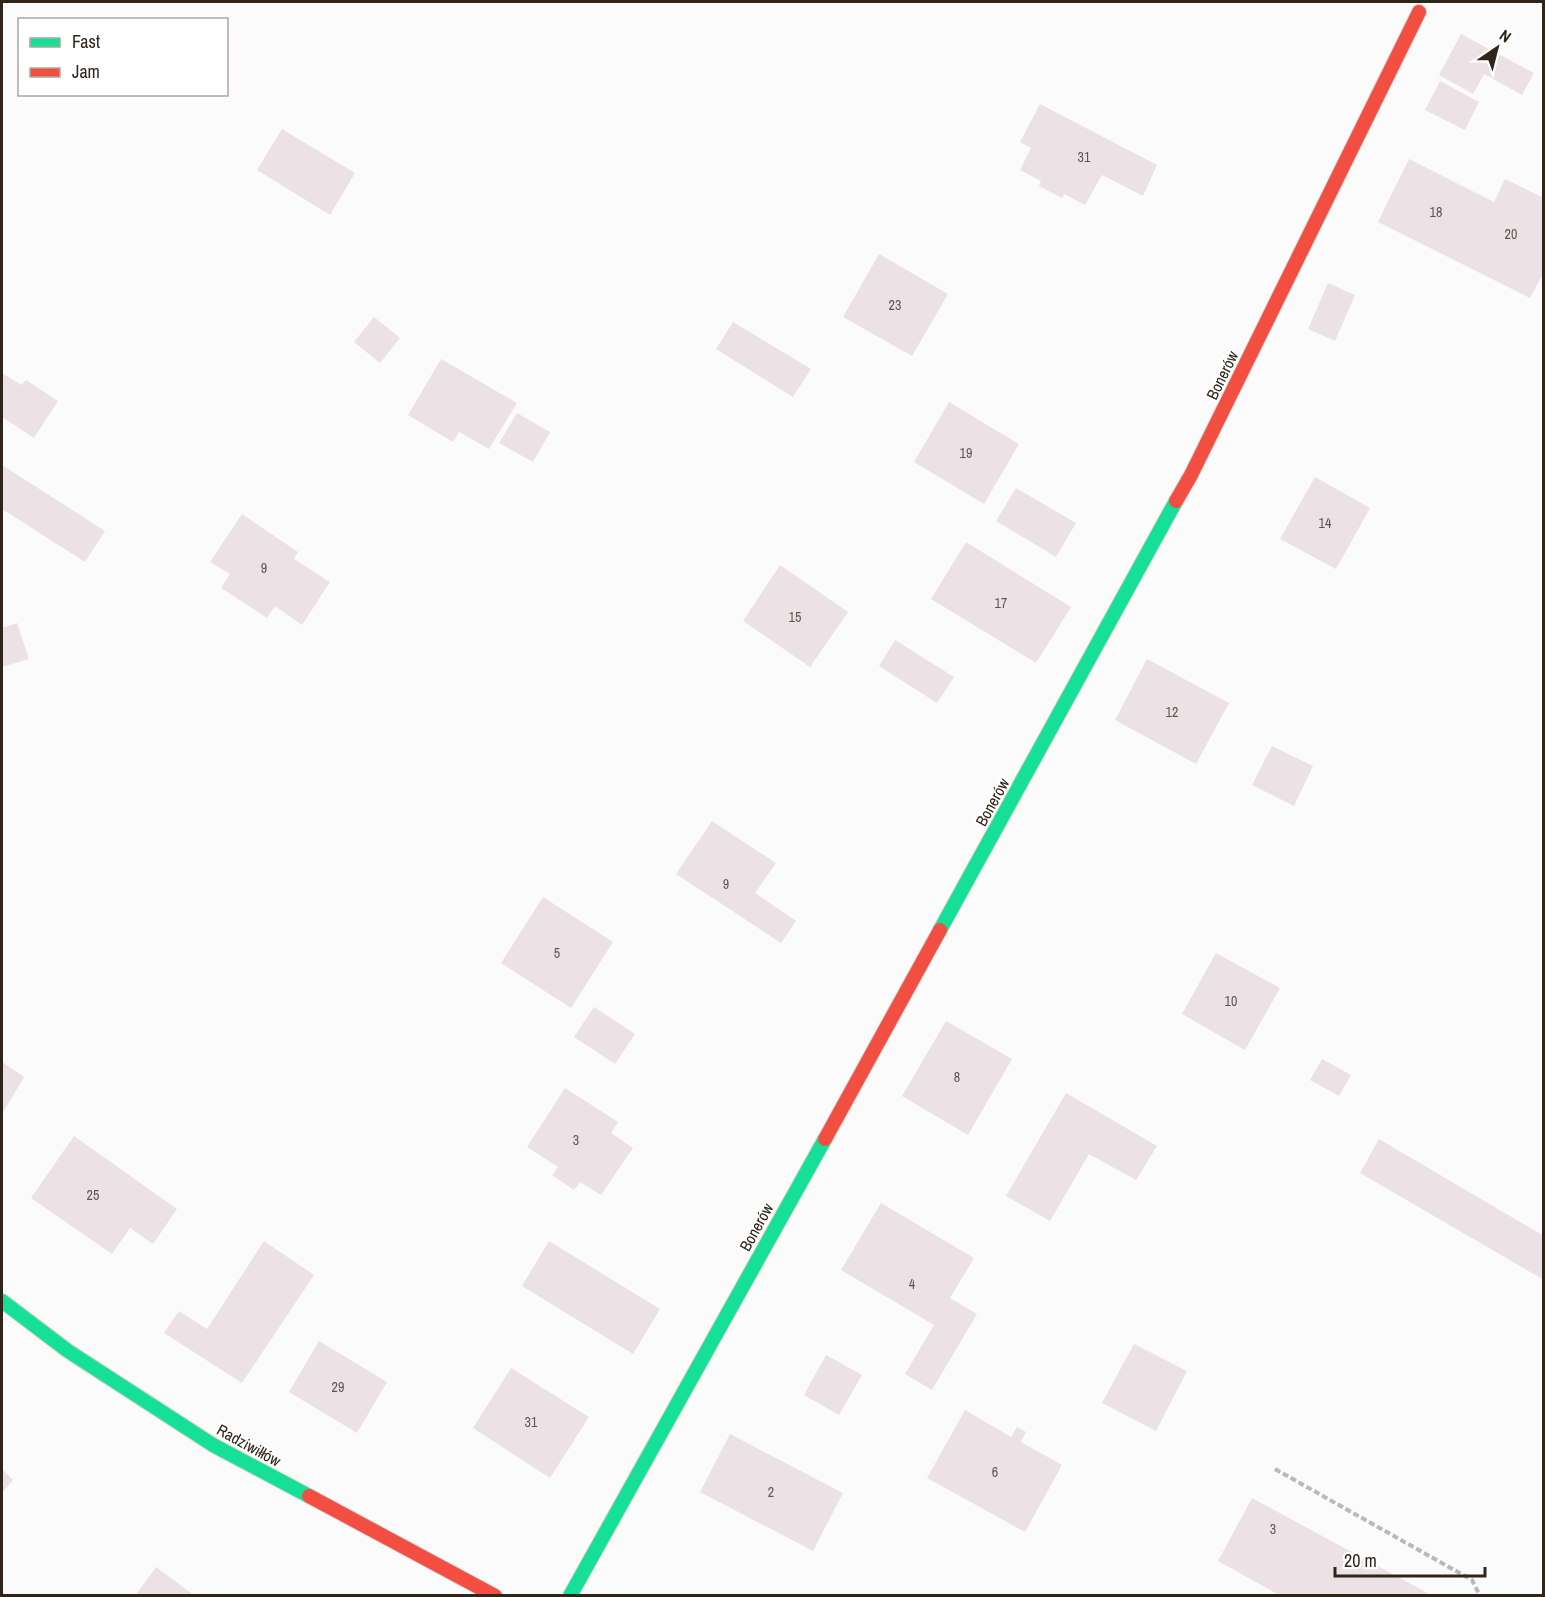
<svg xmlns="http://www.w3.org/2000/svg" width="1545" height="1597" viewBox="0 0 1545 1597" font-family="'Archivo Narrow',sans-serif">
	<style>
		.building { fill: #ece2e6 }
		.lines { fill: none; stroke-linecap: round; stroke-linejoin: round }
		.fast-casing { stroke: #d6d4d2; stroke-width: 16 }
		.jam-casing { stroke: #d6d4d2; stroke-width: 16 }
		.path { stroke: #b5bbba; stroke-width: 4; stroke-dasharray: 6 3; stroke-linecap: butt }
		.fast { stroke: #16e098; stroke-width: 14 }
		.jam { stroke: #f24e42; stroke-width: 14 }
		.labels { text-anchor: middle; stroke-width: 5; stroke-linejoin: round; paint-order: stroke }
		.number-label { font-size: 14px; fill: #61564f }
		.street-label { font-size: 16px; fill: #30251a; stroke: #fff }
	</style>
	<rect width="100%" height="100%" fill="#fbfbfb"/>
	<g class="building">
		<polygon points="1461,34 1534,73 1522,95 1484,74 1473,94 1439,75"/>
		<polygon points="1440,81 1479,102 1465,130 1425,110"/>
		<polygon points="1040,104 1157,165 1143,196 1102,175 1085,205 1064,194 1062,198 1039,186 1041,181 1020,170 1031,148 1020,142"/>
		<polygon points="282,129 355,173 330,215 257,170"/>
		<polygon points="1409,159 1494,202 1505,179 1544,198 1544,272 1530,298 1378,222"/>
		<polygon points="879,254 948,294 912,356 843,317"/>
		<polygon points="1328,283 1355,295 1335,341 1308,329"/>
		<polygon points="374,317 400,338 380,363 354,342"/>
		<polygon points="733,322 811,369 793,397 716,349"/>
		<polygon points="441,359 517,403 489,449 459,432 453,442 408,415"/>
		<polygon points="2,373 21,385 26,380 58,401 34,438 2,417"/>
		<polygon points="949,402 1019,444 984,504 914,462"/>
		<polygon points="517,413 550,432 533,462 499,443"/>
		<polygon points="2,465 105,531 85,562 2,509"/>
		<polygon points="1315,477 1370,508 1336,569 1280,539"/>
		<polygon points="1016,488 1076,523 1056,557 996,521"/>
		<polygon points="242,514 298,552 294,559 330,582 302,625 275,606 267,618 221,588 230,574 210,562"/>
		<polygon points="966,542 1071,607 1036,663 931,599"/>
		<polygon points="780,565 848,612 810,667 743,621"/>
		<polygon points="17,623 29,659 2,667 2,628"/>
		<polygon points="895,640 954,677 937,703 879,666"/>
		<polygon points="1147,659 1229,703 1196,764 1115,720"/>
		<polygon points="1272,746 1313,766 1294,806 1252,785"/>
		<polygon points="712,821 776,863 755,893 796,921 781,943 676,874"/>
		<polygon points="543,897 613,942 571,1008 501,963"/>
		<polygon points="1216,953 1280,988 1245,1050 1182,1014"/>
		<polygon points="594,1007 635,1034 615,1064 574,1037"/>
		<polygon points="946,1021 1012,1059 968,1135 902,1096"/>
		<polygon points="1322,1059 1351,1075 1339,1096 1310,1080"/>
		<polygon points="2,1062 24,1077 2,1114"/>
		<polygon points="565,1088 618,1122 611,1133 633,1148 601,1195 580,1182 574,1190 552,1175 558,1167 527,1147"/>
		<polygon points="1066,1093 1157,1146 1136,1180 1089,1154 1050,1221 1006,1196"/>
		<polygon points="74,1136 177,1209 153,1244 130,1228 112,1254 31,1198"/>
		<polygon points="1379,1139 1544,1236 1544,1280 1360,1173"/>
		<polygon points="881,1203 974,1258 950,1298 977,1314 932,1390 905,1374 934,1325 841,1270"/>
		<polygon points="264,1241 314,1275 242,1383 164,1333 179,1311 207,1329"/>
		<polygon points="549,1241 660,1309 633,1354 522,1286"/>
		<polygon points="319,1341 387,1382 357,1433 289,1392"/>
		<polygon points="1134,1344 1187,1371 1156,1431 1102,1403"/>
		<polygon points="826,1355 862,1375 839,1415 804,1395"/>
		<polygon points="511,1368 589,1417 550,1478 473,1428"/>
		<polygon points="965,1410 1011,1437 1017,1427 1026,1432 1021,1442 1062,1465 1025,1532 927,1478"/>
		<polygon points="730,1434 843,1493 813,1551 700,1492"/>
		<polygon points="2,1469 13,1480 2,1493"/>
		<polygon points="1252,1498 1433,1596 1281,1596 1218,1561"/>
		<polygon points="156,1567 195,1596 135,1596"/>
	</g>
	<g class="lines">
		<g class="fast-casing">
			<g id="fast">
				<polyline points="940,930 1176,501"/>
				<polyline points="2,1301 68,1351 213,1445 309,1496"/>
				<polyline points="570,1596 825,1139"/>
			</g>
		</g>
		<g class="jam-casing">
			<g id="jam">
				<polyline points="1176,501 1191,475 1419,12"/>
				<polyline points="825,1139 940,930"/>
				<polyline points="309,1496 495,1596"/>
			</g>
		</g>
		<polyline class="path" points="1275,1469 1472,1580 1480,1596"/>
		<use href="#fast" class="fast"/>
		<use href="#jam" class="jam"/>
	</g>
	<g class="labels">
		<g class="number-label">
			<text x="1084" y="162">31</text>
			<text x="1436" y="217">18</text>
			<text x="1511" y="239">20</text>
			<text x="895" y="310">23</text>
			<text x="966" y="458">19</text>
			<text x="1325" y="528">14</text>
			<text x="264" y="573">9</text>
			<text x="1001" y="608">17</text>
			<text x="795" y="622">15</text>
			<text x="1172" y="717">12</text>
			<text x="726" y="889">9</text>
			<text x="557" y="958">5</text>
			<text x="1231" y="1006">10</text>
			<text x="957" y="1082">8</text>
			<text x="576" y="1145">3</text>
			<text x="93" y="1200">25</text>
			<text x="912" y="1289">4</text>
			<text x="338" y="1392">29</text>
			<text x="531" y="1427">31</text>
			<text x="995" y="1477">6</text>
			<text x="771" y="1497">2</text>
			<text x="1273" y="1534">3</text>
		</g>
		<g class="street-label">
			<text transform="translate(1222 375) rotate(-64)" y="6">Bonerów</text>
			<text transform="translate(992 802) rotate(-61)" y="6">Bonerów</text>
			<text transform="translate(756 1227) rotate(-61)" y="6">Bonerów</text>
			<text transform="translate(249 1445) rotate(29)" y="6">Radziwiłłów</text>
		</g>
	</g>
	<rect width="1545" height="1597" fill="none" stroke="#30251a" stroke-width="6"/>
	<rect x="18" y="18" width="210" height="78" fill="#ffffff" stroke="#aca8a3" stroke-width="1.5"/>
	<rect x="30" y="38" width="30" height="9" fill="#16e098" stroke="#aca8a3" stroke-width="1.5"/>
	<text x="72" y="48" font-size="18" fill="#30251a">Fast</text>
	<rect x="30" y="68" width="30" height="9" fill="#f24e42" stroke="#aca8a3" stroke-width="1.5"/>
	<text x="72" y="78" font-size="18" fill="#30251a">Jam</text>
	<g transform="translate(1497 48) rotate(35)" stroke="#ffffff" stroke-width="4.5" paint-order="stroke">
	<path d="M0-4.5L10 22L0 15L-10 22Z" fill="#30251a"/>
	<text y="-9" font-size="16" font-weight="bold" text-anchor="middle" fill="#30251a">N</text>
	</g>
	<path d="M1335 1567v9h150v-9" fill="none" stroke="#30251a" stroke-width="3"/>
	<text x="1344" y="1567" font-size="18" fill="#30251a" stroke="#ffffff" stroke-width="4.5" paint-order="stroke">20 m</text>
</svg>
